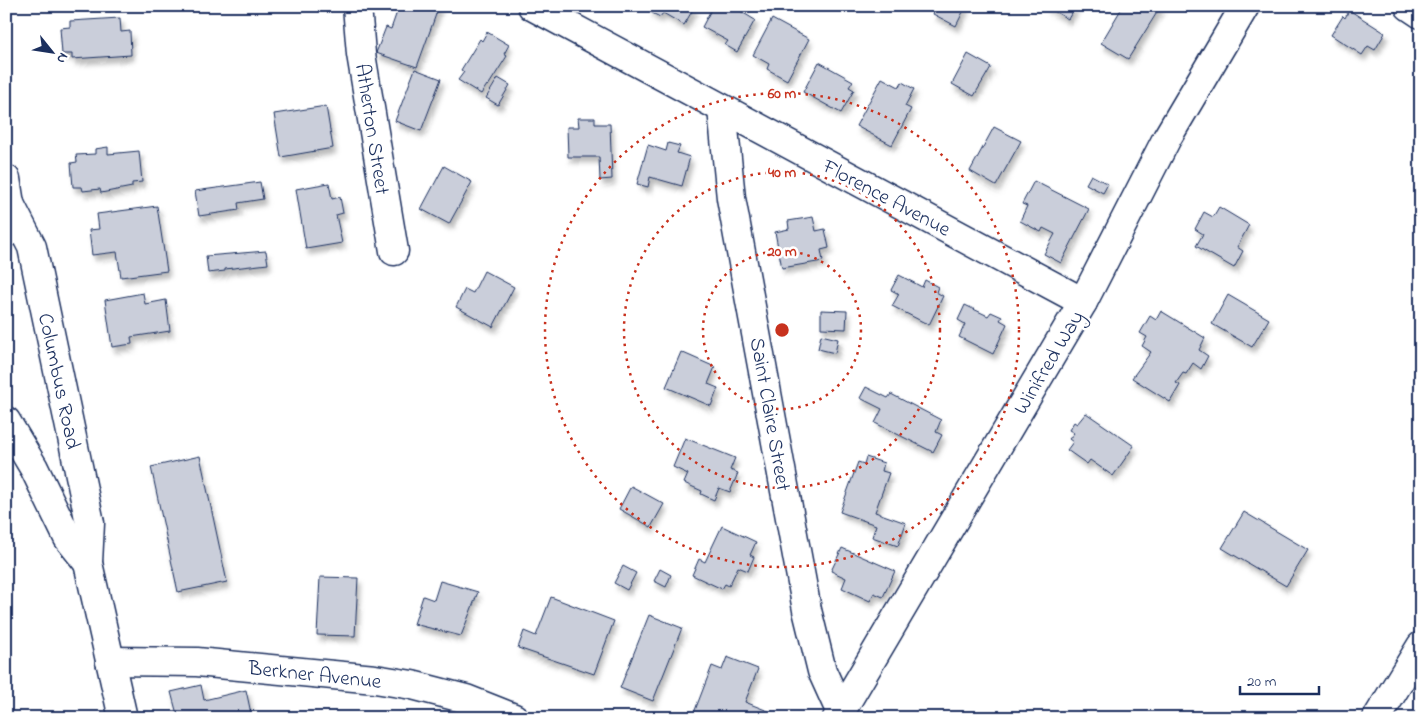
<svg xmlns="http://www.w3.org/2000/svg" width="1427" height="724" viewBox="0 0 1427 724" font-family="'Indie Flower',sans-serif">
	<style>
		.building { fill: #caceda; stroke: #1b2f5e; filter: url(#shadow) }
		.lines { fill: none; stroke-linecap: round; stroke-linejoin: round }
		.minor-casing { stroke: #1b2f5e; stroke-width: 31 }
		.major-casing { stroke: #1b2f5e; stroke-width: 31 }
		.minor { stroke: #fff; stroke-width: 28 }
		.major { stroke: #fff; stroke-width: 28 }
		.ring { fill: none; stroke: #c8321e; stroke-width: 2.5; stroke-dasharray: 2.5 5 }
		.labels { text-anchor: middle; stroke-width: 5; stroke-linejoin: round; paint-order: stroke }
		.street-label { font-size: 21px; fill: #1b2f5e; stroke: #fff }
		.centre { fill: #c8321e; stroke: #fff; stroke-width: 2.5 }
		.ring-label { font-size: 15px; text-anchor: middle; font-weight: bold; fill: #c8321e; stroke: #fff; stroke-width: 5; stroke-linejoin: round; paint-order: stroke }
	</style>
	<defs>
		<filter id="shadow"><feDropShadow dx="3" dy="5.5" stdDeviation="2.5" flood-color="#0004"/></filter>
	</defs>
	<rect width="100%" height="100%" fill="#fff"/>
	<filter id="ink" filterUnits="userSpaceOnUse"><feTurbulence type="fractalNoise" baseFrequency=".02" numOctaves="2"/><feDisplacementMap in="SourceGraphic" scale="10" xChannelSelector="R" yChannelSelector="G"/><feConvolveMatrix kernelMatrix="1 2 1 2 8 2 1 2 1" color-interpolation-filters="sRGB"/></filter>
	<g filter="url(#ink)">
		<g class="building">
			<polygon points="399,6 439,6 417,67 376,53 386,27 391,29"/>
			<polygon points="653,6 695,6 684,25 663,13 660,17 650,12"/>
			<polygon points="713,6 732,6 755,20 737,52 725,45 728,41 702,27"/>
			<polygon points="938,6 966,6 956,26 933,14"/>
			<polygon points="1045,6 1076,6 1068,19"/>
			<polygon points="1123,6 1161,6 1128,59 1101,43"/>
			<polygon points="1349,10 1385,33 1375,50 1368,46 1362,55 1331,35 1343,16 1345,18"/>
			<polygon points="120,18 121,32 130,31 131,55 72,59 72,54 62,54 60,28 70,27 70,21"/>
			<polygon points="772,19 809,39 787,80 767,69 769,64 753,55"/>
			<polygon points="487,32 509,45 504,54 507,56 488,86 487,85 481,94 458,80 464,72 461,70 480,39 482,41"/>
			<polygon points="968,54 991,67 974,96 952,84"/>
			<polygon points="819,62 853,81 849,87 854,90 841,113 803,92"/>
			<polygon points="415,69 441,79 421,131 395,121"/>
			<polygon points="498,78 510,85 498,105 486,98"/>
			<polygon points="882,78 899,87 902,82 914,89 905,106 911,109 892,145 856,126"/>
			<polygon points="326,106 333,148 281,157 274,114"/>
			<polygon points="578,118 595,118 595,124 610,124 612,179 600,180 599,157 568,157 567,127 579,127"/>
			<polygon points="994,127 1021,141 996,186 970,171"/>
			<polygon points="668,143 680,146 677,153 690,157 682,186 650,177 648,187 637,184 648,145 666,151"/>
			<polygon points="108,147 108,154 139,151 142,182 132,183 132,187 101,193 100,189 83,191 82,187 73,187 71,163 77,162 76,155 95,154 95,149"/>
			<polygon points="444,166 472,182 449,224 421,209"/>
			<polygon points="1091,175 1108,184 1103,193 1086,184"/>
			<polygon points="1034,181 1089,209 1061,263 1044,254 1055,234 1043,228 1041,232 1020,221 1027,206 1022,204"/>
			<polygon points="260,182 263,199 238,203 239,210 199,216 195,191"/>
			<polygon points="329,183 332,199 340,197 343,213 336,215 342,243 306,249 296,189"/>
			<polygon points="157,206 167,271 121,277 117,252 92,255 89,230 99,229 97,214"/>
			<polygon points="1219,207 1249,225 1237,247 1243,251 1234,268 1196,246 1203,234 1195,229 1204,212 1213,217"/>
			<polygon points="813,217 816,231 825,229 829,248 821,250 823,261 782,268 775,232 789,229 788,221"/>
			<polygon points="266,251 268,264 225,269 225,271 208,273 206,256"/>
			<polygon points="484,271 514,287 493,327 456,307 465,289 473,293"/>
			<polygon points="899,275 922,287 925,280 938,287 936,292 943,296 929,325 892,306 899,294 891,290"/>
			<polygon points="143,293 145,304 166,300 170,331 131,337 132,344 112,347 105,300"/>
			<polygon points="1228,295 1269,319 1252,347 1212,324"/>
			<polygon points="965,305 988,316 991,312 1002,317 1000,320 1007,324 993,354 959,337 965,324 958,320"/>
			<polygon points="821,310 847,311 846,329 821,328"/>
			<polygon points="1161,311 1205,338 1199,350 1208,356 1201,369 1193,363 1186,374 1183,373 1176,383 1180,385 1170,402 1132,378 1151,352 1142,346 1147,337 1140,333 1150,316 1156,320"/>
			<polygon points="821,335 838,339 835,353 818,349"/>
			<polygon points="681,352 715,367 708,384 718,388 711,406 666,387"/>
			<polygon points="866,387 888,398 891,394 941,420 936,432 942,435 933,452 875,423 882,409 860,398"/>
			<polygon points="1086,413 1134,446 1113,476 1090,460 1087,464 1067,450 1073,442 1069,439 1074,433 1069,430 1074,422 1077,424"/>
			<polygon points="685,438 735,458 730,470 738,473 730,492 719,488 714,500 701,494 702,491 684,483 688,474 673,467"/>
			<polygon points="200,456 227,582 178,592 151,467"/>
			<polygon points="866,457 884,463 882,471 889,473 875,512 906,523 898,546 872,537 876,525 840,512 858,462 864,464"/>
			<polygon points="631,486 664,504 651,527 619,509"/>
			<polygon points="1244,512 1308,550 1286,586 1222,548"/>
			<polygon points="722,526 756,542 750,555 754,557 748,571 738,567 729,586 725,584 722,589 692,575 699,559 705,562"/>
			<polygon points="842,548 895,571 883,597 874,593 870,601 842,588 846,578 831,571"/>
			<polygon points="623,566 636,573 627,590 614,583"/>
			<polygon points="660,569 671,575 666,587 654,581"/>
			<polygon points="320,577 358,578 355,636 317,635"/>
			<polygon points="440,581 478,592 461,636 414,624 423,596 434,600"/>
			<polygon points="551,597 614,621 594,674 518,648 524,631 536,636"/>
			<polygon points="649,615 682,628 653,701 620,688"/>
			<polygon points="727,657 758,669 745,702 773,713 771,718 692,718 712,666 722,670"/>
			<polygon points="201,685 204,700 246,690 252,718 178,718 171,692"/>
		</g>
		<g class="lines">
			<g class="minor-casing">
				<g id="minor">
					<polyline points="357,6 361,54 394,251"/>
					<polyline points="532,6 1083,302"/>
					<polyline points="1409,6 1421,14"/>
					<polyline points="722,109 731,198 807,610 822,671 841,713"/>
					<polyline points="10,204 32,247 90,523 88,563 123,718"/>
					<polyline points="6,421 34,468 68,538 88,563"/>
					<polyline points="110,661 197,662 375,679 412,685 466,699 514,718"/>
					<polyline points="837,718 1083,302 1167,138 1245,6"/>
					<polyline points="1377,718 1421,646"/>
				</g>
			</g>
			<g class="major-casing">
				<polyline id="major" points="6,179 10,204 6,233"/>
			</g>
			<use href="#minor" class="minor"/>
			<use href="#major" class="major"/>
		</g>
	</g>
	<g class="ring">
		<circle cx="782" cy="330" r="79"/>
		<circle cx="782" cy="330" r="158"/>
		<circle cx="782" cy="330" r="237"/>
	</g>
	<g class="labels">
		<g class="street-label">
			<text transform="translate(373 129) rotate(81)" y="7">Atherton Street</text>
			<text transform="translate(887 197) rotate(28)" y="7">Florence Avenue</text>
			<text transform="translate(1048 362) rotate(-59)" y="7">Winifred Way</text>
			<text transform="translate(60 381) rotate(78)" y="7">Columbus Road</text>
			<text transform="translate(771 414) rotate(80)" y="7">Saint Claire Street</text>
			<text transform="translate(315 674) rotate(6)" y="7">Berkner Avenue</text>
		</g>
	</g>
	<circle cx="782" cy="330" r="8" class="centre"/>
	<g class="ring-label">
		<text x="782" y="98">60 m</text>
		<text x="782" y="177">40 m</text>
		<text x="782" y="256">20 m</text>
	</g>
	<rect width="1427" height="724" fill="none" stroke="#fff" stroke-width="25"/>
	<rect x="12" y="12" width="1402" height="699" fill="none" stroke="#1b2f5e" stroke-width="2" filter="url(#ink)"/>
	<g transform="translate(52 52) rotate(120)" stroke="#ffffff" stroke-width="4" paint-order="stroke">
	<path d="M0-4L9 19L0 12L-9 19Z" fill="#1b2f5e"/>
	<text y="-8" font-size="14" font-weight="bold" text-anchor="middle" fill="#1b2f5e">N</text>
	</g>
	<path d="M1240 686v8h79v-8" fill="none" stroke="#1b2f5e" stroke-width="2.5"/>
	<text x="1247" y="686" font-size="15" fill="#1b2f5e" stroke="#ffffff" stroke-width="4" paint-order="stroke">20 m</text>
</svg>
